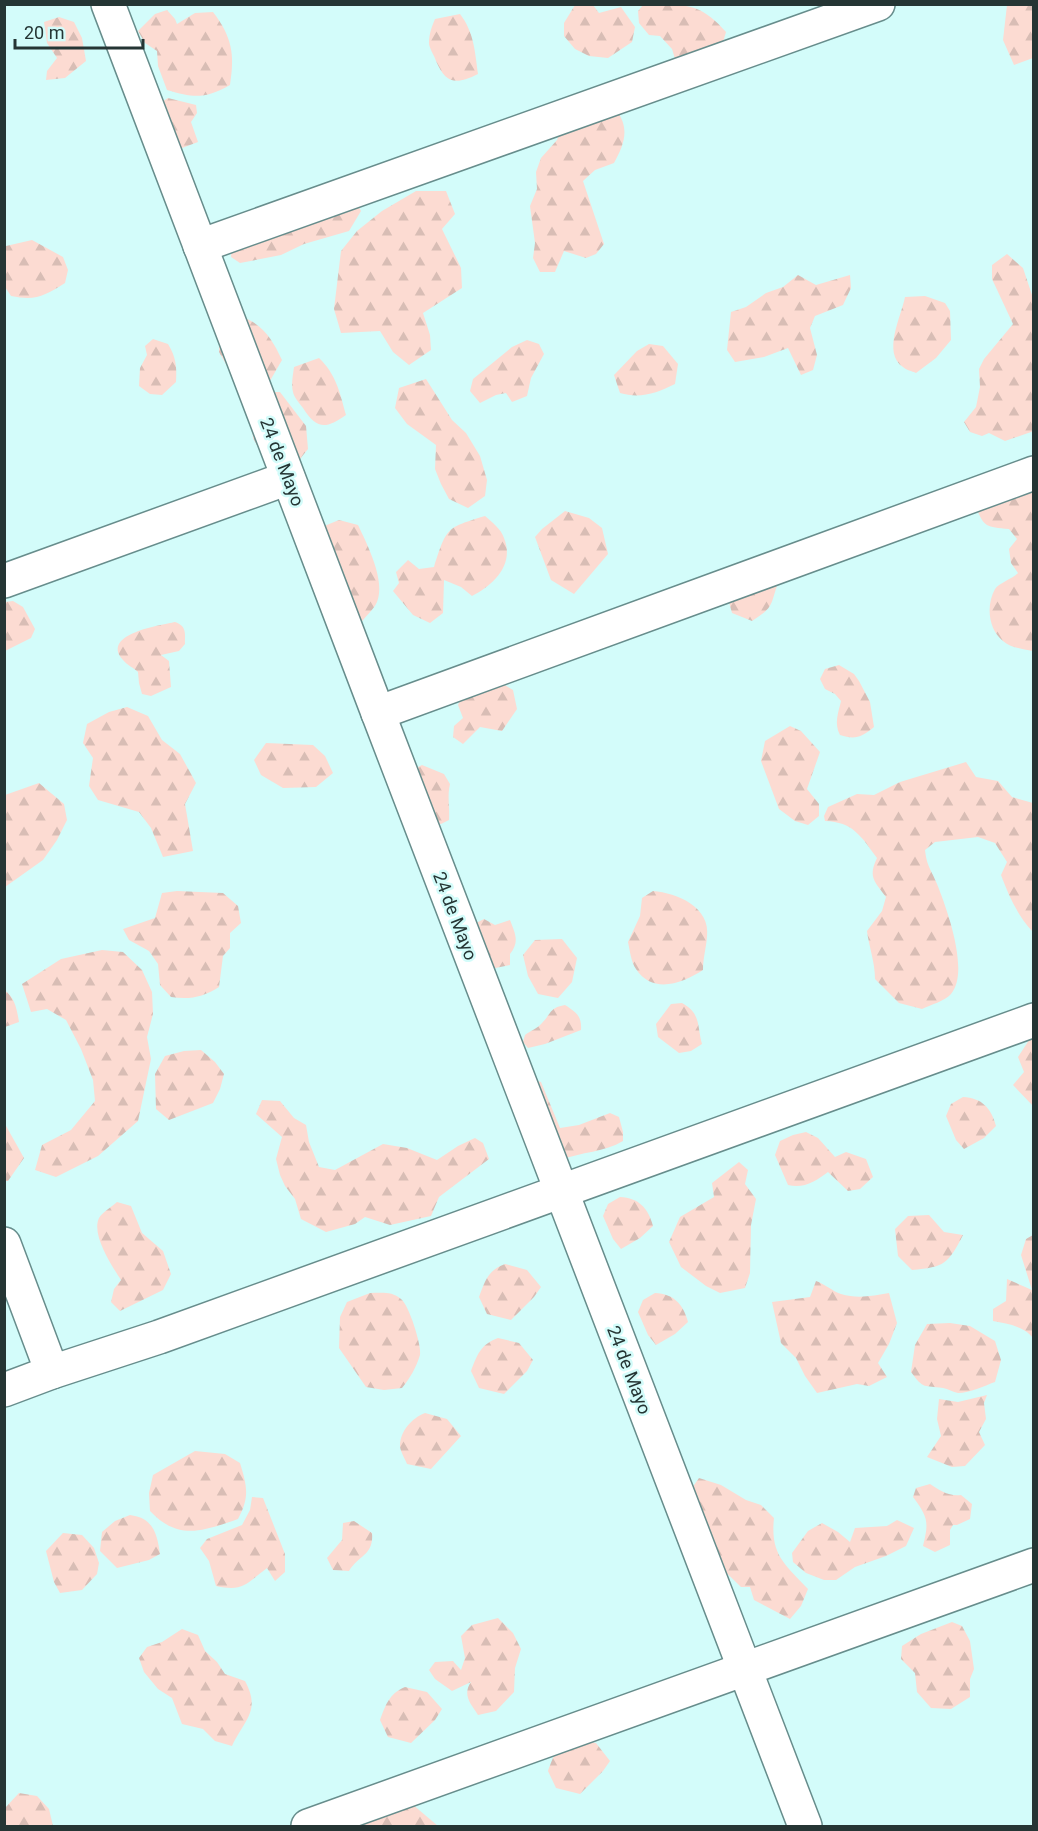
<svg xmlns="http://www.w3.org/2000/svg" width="1038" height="1831" viewBox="0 0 1038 1831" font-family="Roboto,sans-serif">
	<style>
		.forest { fill: url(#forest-firs) }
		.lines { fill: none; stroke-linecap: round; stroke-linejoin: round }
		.street-casing { stroke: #678d8c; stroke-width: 36 }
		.street { stroke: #fff; stroke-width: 33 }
		.labels { text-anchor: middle; stroke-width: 5; stroke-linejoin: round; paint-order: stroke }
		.street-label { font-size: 18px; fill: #253534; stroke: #d3fcfa }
	</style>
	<defs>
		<pattern id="forest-firs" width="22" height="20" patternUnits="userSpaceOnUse" patternTransform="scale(1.5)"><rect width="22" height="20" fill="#fcdbd2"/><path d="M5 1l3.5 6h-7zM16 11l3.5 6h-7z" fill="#d8bdb5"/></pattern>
	</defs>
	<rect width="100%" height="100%" fill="#d3fcfa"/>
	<g class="forest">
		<polygon points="575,5 593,5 599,13 621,7 635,27 632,42 608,58 589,56 575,49 564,36 564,23"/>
		<path d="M 643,5 C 683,5 698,0 726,32 L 721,49 L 676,62 L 672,49 L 660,36 L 649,35 L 639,23 L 638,11 Z"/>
		<polygon points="1007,5 1033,5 1033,58 1014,65 1003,40"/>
		<path d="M 167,10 L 175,19 L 177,24 L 195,13 L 213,12 C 232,37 235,54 230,85 C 205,99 194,98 167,90 L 158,66 L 157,51 L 145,43 L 138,31 L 155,14 Z"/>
		<path d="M 460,14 C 474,32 475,52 478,74 C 456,85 446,84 436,61 C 434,55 429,48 429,43 C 429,34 432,26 435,19 Z"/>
		<polygon points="59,17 74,22 82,38 86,61 65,78 46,80 47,71 57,58 47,43 44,22"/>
		<polygon points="168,98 196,105 197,113 191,122 198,142 182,148 170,142 157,105"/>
		<path d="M 569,108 L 617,111 C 630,129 624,145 614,163 L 595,170 L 583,181 L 604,244 L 596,254 L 586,258 L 564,251 L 555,272 L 540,272 L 533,258 L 535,243 L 530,206 L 537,189 L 536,172 L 541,158 L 557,140 Z"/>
		<polygon points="416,191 446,191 455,214 442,229 461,268 462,288 423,313 430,335 431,350 409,365 393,352 380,331 341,333 334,309 341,251 357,231 382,211"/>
		<polygon points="355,200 361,211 349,231 304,244 281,255 240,263 231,257 232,244"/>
		<path d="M 32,240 L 63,257 L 68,270 L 65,283 C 44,296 36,301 11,296 L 5,287 L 6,246 Z"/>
		<polygon points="1007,254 1023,268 1033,298 1034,431 1005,441 989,433 982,436 970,432 964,422 976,407 980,387 979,369 984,359 1013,324 992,279 992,265"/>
		<polygon points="798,275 816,285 850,275 851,288 843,305 815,316 810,328 817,355 813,370 801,375 788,348 764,357 735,362 727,350 731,312 746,307 766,293 783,287"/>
		<path d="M 925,296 L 945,303 L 950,311 L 951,340 L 936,358 L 916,373 C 912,371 906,370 903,367 C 882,353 901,317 905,297 Z"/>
		<path d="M 240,316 C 263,324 272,339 282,360 L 267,386 L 235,380 L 219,352 L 219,330 Z"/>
		<path d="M 153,339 L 168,344 C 176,357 177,367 176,382 L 162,395 L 150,394 L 139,386 L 140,368 L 147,355 L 145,346 Z"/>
		<polygon points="527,340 539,344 544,354 531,378 527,396 512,402 506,393 496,395 480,403 470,391 473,379 512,347"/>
		<path d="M 649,344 L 663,346 L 678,364 L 675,384 C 657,393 640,399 620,393 L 614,375 L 637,351 Z"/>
		<path d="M 319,358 C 336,374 340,393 346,415 C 326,429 317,430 303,408 C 299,403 294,397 293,392 C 291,384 293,375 294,367 Z"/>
		<polygon points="426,379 452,420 466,433 480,456 487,480 485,496 468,508 449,499 441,484 435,469 436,445 407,424 395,408 399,388"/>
		<polygon points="268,392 280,392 306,426 308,449 296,464 263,456 253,438 251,416"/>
		<path d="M 1033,479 L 1033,651 C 1023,649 1011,648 1003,641 C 988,629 986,605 995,589 C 999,583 1012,579 1018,573 L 1011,563 L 1009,549 L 1017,539 L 1009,529 C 985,527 984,527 975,505 Z"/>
		<polygon points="565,511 589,518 602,528 608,554 574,594 551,580 535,537 542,529"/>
		<path d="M 485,516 C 492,522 501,529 504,538 C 515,565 493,585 472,596 L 461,587 L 444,580 L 443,613 L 430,623 L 413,615 L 393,591 L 399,583 L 396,572 L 408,560 L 419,569 L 434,567 C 447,527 446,528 485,516 Z"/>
		<path d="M 339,520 L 358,525 C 367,544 386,581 377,602 C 374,609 365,617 360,624 L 329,621 L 318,605 L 312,582 L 302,561 L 317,529 Z"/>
		<path d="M 778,583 C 770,606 774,607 752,621 L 732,613 L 729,602 L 731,596 Z"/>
		<polygon points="13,601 23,607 35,629 31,638 5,651 5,602"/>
		<path d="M 175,622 C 187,626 185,634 185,644 L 179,651 L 161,655 L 169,661 L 171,687 L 151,696 L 142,694 L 139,683 L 138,672 C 134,668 127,665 123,660 C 100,634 161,625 175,622 Z"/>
		<path d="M 839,665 L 854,674 L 859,681 L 870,702 L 874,727 C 862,737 855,740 840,735 C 834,723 838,714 841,701 L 835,694 L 825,689 L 820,679 L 825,669 Z"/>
		<polygon points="492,677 513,690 517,709 502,731 480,727 463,744 453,737 454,726 463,718 458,705 467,685"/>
		<polygon points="127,707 148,716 162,740 180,754 196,783 185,804 193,851 163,857 151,828 139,812 98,800 89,786 93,758 83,743 87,724 109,712"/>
		<polygon points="790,726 801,731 820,752 807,789 819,804 819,816 808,825 795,821 779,809 761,761 765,741"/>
		<polygon points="266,743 313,745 325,756 333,773 316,787 283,788 261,775 254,760"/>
		<path d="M 966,762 L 976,777 L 998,781 L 1012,797 L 1033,803 L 1033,932 C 1017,915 1009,896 1001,875 L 1007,862 L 995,843 L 978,837 L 935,842 L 925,850 C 927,867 931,869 937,884 C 947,909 970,972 951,994 C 945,1001 930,1005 922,1009 L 899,1003 L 875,979 C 875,962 869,947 867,931 L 882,911 L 886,897 C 874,881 868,877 877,858 C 861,836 853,822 825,821 L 824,816 L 828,807 L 857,794 L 874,795 L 900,782 Z"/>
		<path d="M 422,765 L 444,774 L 450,784 C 447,796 450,807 449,820 L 441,824 L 435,823 L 414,769 Z"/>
		<polygon points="39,783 64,804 67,820 57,840 43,860 5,887 5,795"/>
		<path d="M 177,891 L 223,893 L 238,906 L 241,923 L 230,933 L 230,948 L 223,956 L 219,987 C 203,997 190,1000 171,997 L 160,985 L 158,964 L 149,951 L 129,940 L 123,929 L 155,918 L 162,893 Z"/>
		<path d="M 653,891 C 677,893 711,907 707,937 C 706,949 703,958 703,970 C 683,983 653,995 636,969 C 631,962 630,951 628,942 L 640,916 L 642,898 Z"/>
		<path d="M 484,919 L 495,925 L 510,920 C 515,933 520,942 510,954 L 510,965 L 481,971 L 472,925 Z"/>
		<polygon points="562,939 577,958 572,982 558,998 538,994 528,976 523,955 535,940"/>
		<polygon points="102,950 123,952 142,970 152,992 153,1014 147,1037 151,1059 138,1121 98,1156 56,1177 35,1170 42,1145 71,1130 95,1101 93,1080 81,1049 66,1020 47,1009 31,1012 22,984 61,959"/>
		<path d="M 4,990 C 15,997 17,1010 19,1022 L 5,1027 Z"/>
		<path d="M 682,1003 C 701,1013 697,1026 702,1044 L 691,1051 L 679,1053 L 658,1037 L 656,1024 L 671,1004 Z"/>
		<path d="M 565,1005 C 576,1012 582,1016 581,1030 L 545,1044 L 528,1048 L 523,1042 L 525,1035 C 530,1031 538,1028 542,1023 C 552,1013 549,1008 565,1005 Z"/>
		<polygon points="1033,1034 1033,1106 1013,1085 1024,1072 1018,1057"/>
		<polygon points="201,1050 215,1062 224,1074 220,1089 213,1103 169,1120 156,1109 155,1074 165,1056 184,1051"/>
		<path d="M 533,1080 L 541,1082 L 560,1128 L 579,1125 L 610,1113 L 619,1117 L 623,1132 L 623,1141 C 605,1152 581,1152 561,1160 Z"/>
		<path d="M 963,1097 C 982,1098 991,1108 996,1126 L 984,1138 L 964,1149 L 956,1140 L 946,1116 L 951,1104 Z"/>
		<polygon points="262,1100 280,1101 294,1118 306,1125 309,1142 319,1167 335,1170 383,1144 407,1148 437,1160 458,1146 475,1138 483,1143 489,1159 439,1197 431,1216 390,1225 365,1217 355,1224 326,1232 301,1219 295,1199 285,1186 280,1175 276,1159 282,1137 256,1114"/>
		<polygon points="5,1124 24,1158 8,1181 5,1181"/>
		<path d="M 806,1132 L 818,1138 L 835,1157 L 846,1152 L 866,1159 L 873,1177 L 860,1189 L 848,1191 L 828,1172 C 816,1181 804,1189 788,1185 L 775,1155 L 780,1141 L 793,1135 Z"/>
		<polygon points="739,1162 748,1170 745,1184 756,1199 751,1225 750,1273 745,1288 720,1293 706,1286 681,1267 669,1242 680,1217 714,1197 712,1183"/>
		<path d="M 620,1197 C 639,1198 648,1208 653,1226 L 640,1238 L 621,1249 L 613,1239 L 603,1216 L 608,1204 Z"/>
		<path d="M 117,1202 L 131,1206 L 142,1233 L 163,1251 L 171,1274 L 163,1290 L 120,1311 L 111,1302 L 114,1289 L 121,1280 C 112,1266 91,1235 99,1218 C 102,1213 111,1207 117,1202 Z"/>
		<path d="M 929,1215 L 944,1232 L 963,1235 C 948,1264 945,1267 912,1270 L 898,1256 L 895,1229 L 908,1216 Z"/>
		<path d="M 1033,1235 L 1033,1338 C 1024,1326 1008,1324 993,1321 L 993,1309 L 1006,1301 L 1007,1279 L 1032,1290 L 1021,1255 L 1026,1239 Z"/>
		<path d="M 505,1264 L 527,1270 L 541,1287 L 534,1297 L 511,1320 L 487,1314 L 479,1297 C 485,1281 488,1270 505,1264 Z"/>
		<path d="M 816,1281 C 825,1284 832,1291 841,1294 C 857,1299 873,1296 889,1293 L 897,1323 L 889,1344 L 878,1363 L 887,1377 L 869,1386 L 857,1384 L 817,1393 L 805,1376 L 796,1358 L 781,1343 L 772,1302 L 810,1297 Z"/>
		<path d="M 370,1293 C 381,1293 392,1291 401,1299 C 409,1305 422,1346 420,1355 C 416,1368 410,1378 402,1388 L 384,1390 L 366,1387 L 339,1348 L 340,1317 L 347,1302 Z"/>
		<path d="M 655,1293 C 674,1294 683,1304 688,1322 L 675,1334 L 656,1345 L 648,1335 L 638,1312 L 643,1300 Z"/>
		<path d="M 950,1323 L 970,1326 L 995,1341 L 1001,1360 L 995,1382 C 984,1386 970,1393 958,1393 C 953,1392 948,1389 943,1388 C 924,1385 924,1390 911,1372 L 915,1345 L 927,1324 Z"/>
		<path d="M 498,1338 L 519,1343 L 533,1360 L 527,1371 L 504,1394 L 479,1388 L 471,1371 C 477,1355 481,1344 498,1338 Z"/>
		<polygon points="987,1395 984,1403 986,1419 979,1432 985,1445 965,1466 952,1467 927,1457 941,1436 937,1419 939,1399 958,1402"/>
		<path d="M 425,1413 L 447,1419 L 461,1436 L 431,1469 L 407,1464 C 405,1459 400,1451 400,1446 C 400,1431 412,1418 425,1413 Z"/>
		<path d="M 195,1451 L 225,1454 L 240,1463 C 247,1486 250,1497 238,1519 C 203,1531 178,1541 150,1511 L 149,1493 L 153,1475 Z"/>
		<path d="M 699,1478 L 721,1485 L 746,1500 L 761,1505 L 774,1518 C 770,1555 785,1564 808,1589 L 801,1606 L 790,1619 L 754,1600 L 750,1587 L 741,1587 L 706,1553 L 692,1488 Z"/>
		<path d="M 930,1484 C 939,1490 950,1497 961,1495 L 972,1504 L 970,1519 L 957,1525 L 953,1525 L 950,1530 L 950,1545 L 935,1552 L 923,1546 C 929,1522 928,1517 913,1497 L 916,1488 Z"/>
		<path d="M 252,1497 L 263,1498 L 285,1554 L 285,1572 L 275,1581 L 267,1568 C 246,1584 243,1592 216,1586 L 209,1561 L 200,1548 L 207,1539 L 242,1525 L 250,1510 Z"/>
		<path d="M 130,1515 C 153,1518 157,1533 160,1554 L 149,1560 L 117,1568 L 100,1551 L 102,1532 L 115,1521 Z"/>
		<polygon points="897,1520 914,1528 906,1546 886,1556 855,1567 836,1580 824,1580 806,1573 793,1562 792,1553 808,1531 822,1523 838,1532 850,1542 855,1528 887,1526"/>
		<path d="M 354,1521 L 372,1533 C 374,1555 359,1555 349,1571 L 333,1570 L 327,1558 L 342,1540 L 343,1523 Z"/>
		<polygon points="63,1533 82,1535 94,1548 99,1563 97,1574 82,1590 60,1593 54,1582 46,1551"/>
		<path d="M 498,1618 L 513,1633 L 521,1649 L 515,1668 L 514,1692 L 496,1711 L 478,1715 C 471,1704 462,1695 471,1682 L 452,1691 L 435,1679 L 429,1670 L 435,1662 L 453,1661 L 461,1670 L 465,1658 L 461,1636 L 472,1625 Z"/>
		<polygon points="952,1622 962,1626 970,1641 974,1669 970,1679 970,1697 951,1709 931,1708 917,1692 915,1673 901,1659 902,1646 921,1634"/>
		<path d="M 182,1629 L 198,1635 L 205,1651 L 217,1662 L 225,1674 L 245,1681 C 261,1711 245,1719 232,1746 L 215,1741 L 203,1729 L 182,1724 L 172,1698 L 158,1689 L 144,1672 L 139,1658 L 147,1647 L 162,1642 Z"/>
		<path d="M 405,1687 L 427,1692 L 442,1709 L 435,1720 L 411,1743 L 388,1737 L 380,1720 C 386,1704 389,1694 405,1687 Z"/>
		<path d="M 574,1739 L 596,1743 L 610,1761 L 603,1771 L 580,1794 L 556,1788 L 548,1771 C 554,1755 557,1744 574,1739 Z"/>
		<polygon points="19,1793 37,1796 49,1809 53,1826 5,1826 5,1808"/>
		<polygon points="412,1804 438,1826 342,1826"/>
	</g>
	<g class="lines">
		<g class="street-casing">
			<g id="street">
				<polyline points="108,4 378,713 805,1826"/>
				<polyline points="200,246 878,4"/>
				<polyline points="4,581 288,478"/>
				<polyline points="378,713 1034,473"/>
				<polyline points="4,1244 52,1372"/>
				<polyline points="4,1390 52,1372 159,1337 1034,1020"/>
				<polyline points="308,1826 1034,1565"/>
			</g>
		</g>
		<use href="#street" class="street"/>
	</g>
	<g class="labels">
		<g class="street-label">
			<text transform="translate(282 462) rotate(69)" y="6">24 de Mayo</text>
			<text transform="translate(455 916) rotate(69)" y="6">24 de Mayo</text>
			<text transform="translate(629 1370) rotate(69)" y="6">24 de Mayo</text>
		</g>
	</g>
	<rect width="1038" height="1831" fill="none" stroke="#253534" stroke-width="12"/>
	<path d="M15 39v9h128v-9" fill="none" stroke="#253534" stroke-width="3"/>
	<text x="24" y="39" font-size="18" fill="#253534" stroke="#d3fcfa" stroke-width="4.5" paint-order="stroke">20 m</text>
</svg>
